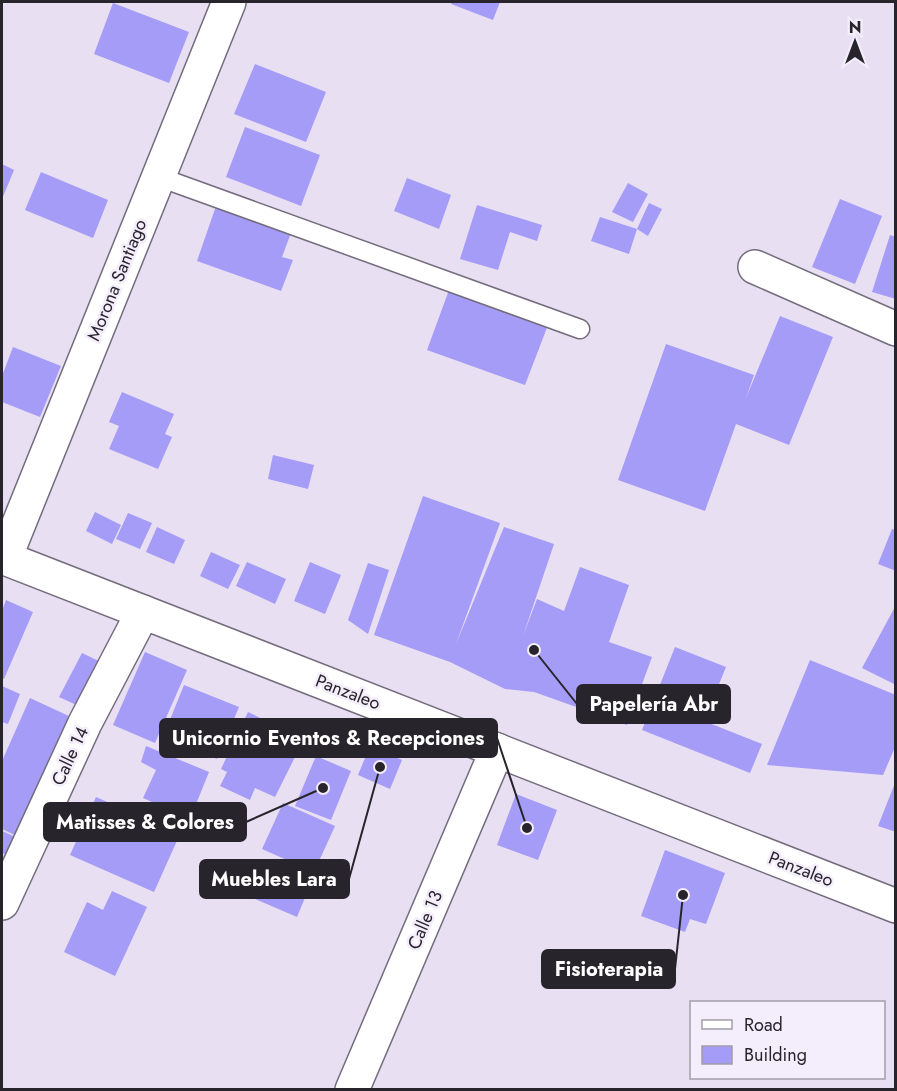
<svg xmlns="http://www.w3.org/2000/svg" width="897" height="1091" viewBox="0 0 897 1091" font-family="Jost,sans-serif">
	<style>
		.building { fill: #a59cf7 }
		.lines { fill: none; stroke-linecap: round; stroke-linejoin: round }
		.service-casing { stroke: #746c7d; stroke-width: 21 }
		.minor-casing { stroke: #746c7d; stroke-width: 36 }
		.tertiary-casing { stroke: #746c7d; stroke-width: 36 }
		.service { stroke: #fff; stroke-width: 18 }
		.minor { stroke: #fff; stroke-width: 33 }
		.tertiary { stroke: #fff; stroke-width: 33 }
		.labels { text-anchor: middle; stroke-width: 5; stroke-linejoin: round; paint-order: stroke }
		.street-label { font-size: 18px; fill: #28242b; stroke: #f4edfc }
		.leader { fill: none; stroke: #28242b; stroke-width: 2 }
		.callout-dot { fill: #28242b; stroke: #f4edfc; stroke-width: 2 }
		.callout { fill: #28242b; stroke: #28242b; stroke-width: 2 }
		.callout-label { font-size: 20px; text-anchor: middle; font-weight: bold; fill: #fff }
	</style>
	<rect width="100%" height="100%" fill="#e8dff2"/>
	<g class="building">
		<polygon points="452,2 500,2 493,20 451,4"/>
		<polygon points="113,3 189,32 169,83 94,54"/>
		<polygon points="255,64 326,92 306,142 234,114"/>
		<polygon points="245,127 320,155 301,206 226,177"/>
		<polygon points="2,164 14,170 2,199"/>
		<polygon points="41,172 108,200 93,238 25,210"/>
		<polygon points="407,178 451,195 439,229 394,211"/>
		<polygon points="628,183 648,194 633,222 612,212"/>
		<polygon points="840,199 882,216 855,284 812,267"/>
		<polygon points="649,203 662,209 648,236 637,229"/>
		<polygon points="477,205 542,225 537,241 510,232 498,270 460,259"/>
		<polygon points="216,206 291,233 282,257 293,260 281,291 197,261"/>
		<polygon points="600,217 637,229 629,254 591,241"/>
		<polygon points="890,235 896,237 896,299 872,292"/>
		<polygon points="449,290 548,325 525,385 427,350"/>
		<polygon points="780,316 833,337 789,445 736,424 705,511 618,480 666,344 754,375 746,398"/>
		<polygon points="13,347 61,366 40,417 2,402 2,376"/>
		<polygon points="122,392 174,414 165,434 172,437 158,469 109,449 119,426 109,422"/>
		<polygon points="273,455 314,465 308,489 268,479"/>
		<polygon points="423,496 500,523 456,644 504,527 554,544 523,636 537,599 564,611 580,567 629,585 609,642 652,657 627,725 534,692 505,689 450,662 374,635"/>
		<polygon points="95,512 121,525 112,544 86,531"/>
		<polygon points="128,513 152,523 140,549 116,539"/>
		<polygon points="157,527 185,540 174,564 146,552"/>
		<polygon points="892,529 896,530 896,571 878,564"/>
		<polygon points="211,552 240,565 228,589 200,576"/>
		<polygon points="247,562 286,579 275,604 236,586"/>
		<polygon points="310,562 341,575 325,614 294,601"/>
		<polygon points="368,563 389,570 368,634 348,620"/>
		<polygon points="6,600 33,612 4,679 2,678 2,611"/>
		<polygon points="896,605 896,685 862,668"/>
		<polygon points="675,647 726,667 704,721 762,744 750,773 642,730"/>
		<polygon points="145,652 187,670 155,743 113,725"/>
		<polygon points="82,653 107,665 85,709 59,697"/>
		<polygon points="810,660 896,695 896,745 883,775 767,765"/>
		<polygon points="184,685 239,707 217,759 163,737"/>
		<polygon points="2,686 20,694 8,724 2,722"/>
		<polygon points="30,698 84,723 29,842 2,829 2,761"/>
		<polygon points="248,712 304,739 275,797 255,788 250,800 220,786 227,772 221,769"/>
		<polygon points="146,746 209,772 190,819 143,798 156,770 141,762"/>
		<polygon points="370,746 402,760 390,789 358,775"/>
		<polygon points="316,756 351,771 331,820 295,806"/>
		<polygon points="895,783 896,783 896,832 878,826"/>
		<polygon points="516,794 557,810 538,860 497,845"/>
		<polygon points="96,797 180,834 154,892 70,855"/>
		<polygon points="283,803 335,826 314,872 262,849"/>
		<polygon points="2,831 29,843 21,861 2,853"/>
		<polygon points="665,850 725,873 706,924 690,919 685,932 641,916"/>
		<polygon points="275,860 314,876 297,917 241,893 254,864 270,871"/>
		<polygon points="112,891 147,907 115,976 64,952 87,902 103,910"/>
	</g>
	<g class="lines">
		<g class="service-casing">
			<polyline id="service" points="159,177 580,329"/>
		</g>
		<g class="minor-casing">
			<g id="minor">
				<polyline points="755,267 896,329"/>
				<polyline points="5,558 229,2"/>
				<polyline points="2,903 85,723 143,612"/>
				<polyline points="352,1090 497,750"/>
			</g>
		</g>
		<g class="tertiary-casing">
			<polyline id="tertiary" points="2,557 896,906"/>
		</g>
		<use href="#service" class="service"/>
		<use href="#minor" class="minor"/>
		<use href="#tertiary" class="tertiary"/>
	</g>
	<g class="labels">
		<g class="street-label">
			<text transform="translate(117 280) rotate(-68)" y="6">Morona Santiago</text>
			<text transform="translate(348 692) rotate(21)" y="6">Panzaleo</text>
			<text transform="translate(70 756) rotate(-65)" y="6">Calle 14</text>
			<text transform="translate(801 869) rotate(21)" y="6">Panzaleo</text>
			<text transform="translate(425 920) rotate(-67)" y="6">Calle 13</text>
		</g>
	</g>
	<path class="leader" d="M534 650L577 704M527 828L497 738M323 788L246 822M380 767L349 879M683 895L675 969"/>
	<g class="callout-dot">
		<circle cx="534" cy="650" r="6"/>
		<circle cx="527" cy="828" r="6"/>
		<circle cx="323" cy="788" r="6"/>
		<circle cx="380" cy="767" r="6"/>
		<circle cx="683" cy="895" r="6"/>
	</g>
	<g class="callout">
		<rect x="577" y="685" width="153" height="38" rx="6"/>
		<rect x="160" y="719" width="337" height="38" rx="6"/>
		<rect x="44" y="803" width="202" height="38" rx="6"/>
		<rect x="200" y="860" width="149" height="38" rx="6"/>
		<rect x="542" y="950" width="133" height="38" rx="6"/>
	</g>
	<g class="callout-label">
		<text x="654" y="711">Papelería Abr</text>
		<text x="328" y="745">Unicornio Eventos &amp; Recepciones</text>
		<text x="145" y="829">Matisses &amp; Colores</text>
		<text x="274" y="886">Muebles Lara</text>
		<text x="609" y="976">Fisioterapia</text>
	</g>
	<rect width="897" height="1091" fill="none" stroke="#28242b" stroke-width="6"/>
	<rect x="690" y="1001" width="195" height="78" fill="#f4edfc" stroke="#a29da8" stroke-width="1.5"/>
	<rect x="702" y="1020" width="30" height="9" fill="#ffffff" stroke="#a29da8" stroke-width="1.5"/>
	<text x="744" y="1031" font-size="18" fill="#28242b">Road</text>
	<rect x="702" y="1046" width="30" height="18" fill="#a59cf7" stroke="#a29da8" stroke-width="1.5"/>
	<text x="744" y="1061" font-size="18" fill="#28242b">Building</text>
	<g transform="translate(855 42)" stroke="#f4edfc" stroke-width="4.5" paint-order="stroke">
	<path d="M0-4.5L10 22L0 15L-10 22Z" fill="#28242b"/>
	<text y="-9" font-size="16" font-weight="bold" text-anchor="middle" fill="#28242b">N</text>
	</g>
</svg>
